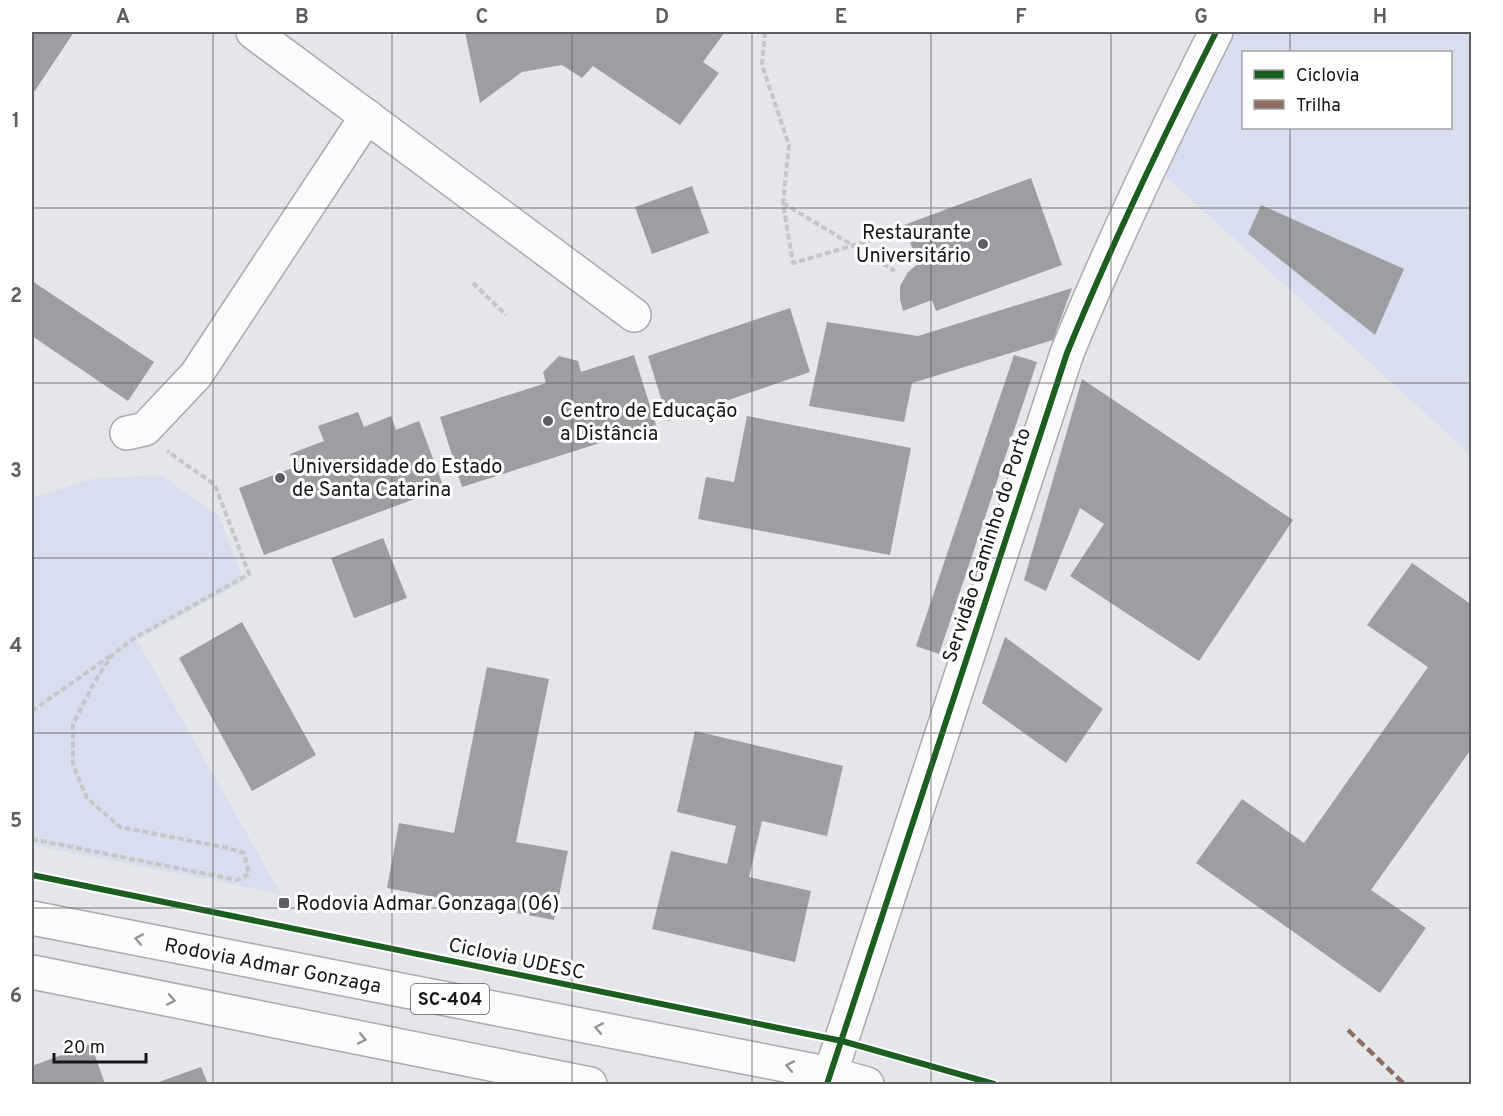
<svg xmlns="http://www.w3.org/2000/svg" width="1503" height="1116" viewBox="0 0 1503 1116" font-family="Overpass,sans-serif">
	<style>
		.green { fill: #d8deee; fill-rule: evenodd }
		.building { fill: #9d9ea1 }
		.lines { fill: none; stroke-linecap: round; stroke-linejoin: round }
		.minor-casing { stroke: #a9aaae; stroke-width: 36 }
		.major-casing { stroke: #a9aaae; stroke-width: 36 }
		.path { stroke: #c5c6c8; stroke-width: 4; stroke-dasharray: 6 3; stroke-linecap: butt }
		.minor { stroke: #fbfbfc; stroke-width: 33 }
		.major { stroke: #fbfbfc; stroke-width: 33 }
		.quiet { stroke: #8d6e63; stroke-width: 4.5; stroke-dasharray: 9 4.5; stroke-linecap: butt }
		.cycleway-casing { stroke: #fff; stroke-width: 10 }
		.cycleway { stroke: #1b5e20; stroke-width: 6 }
		.oneway { stroke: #949496 }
		.grid { fill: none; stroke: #5e5f63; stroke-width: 1.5; stroke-opacity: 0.55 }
		.poi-dot { fill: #5e5f63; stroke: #fff; stroke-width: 2 }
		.labels { text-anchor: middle; stroke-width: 6; stroke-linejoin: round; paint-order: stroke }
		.shield { fill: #fff; stroke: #5c5d5f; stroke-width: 1.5 }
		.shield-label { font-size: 18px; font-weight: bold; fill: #16171a }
		.poi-label { font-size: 20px; fill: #16171a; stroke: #fff; text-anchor: start }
		.street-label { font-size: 20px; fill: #16171a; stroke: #fff }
		.neatline { fill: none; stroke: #5e5f63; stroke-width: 2 }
		.grid-label { font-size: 20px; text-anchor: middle; font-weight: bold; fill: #5e5f63 }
	</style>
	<rect width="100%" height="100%" fill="#e4e6ea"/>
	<g class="green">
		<path d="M 1228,32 L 1471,32 L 1471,455 L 1161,172 ZM 1244,52 L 1450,52 L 1450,128 L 1244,128 Z"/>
		<polygon points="161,475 219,516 244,581 137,640 281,894 32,845 32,498 93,479"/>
	</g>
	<g class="building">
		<polygon points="32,32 74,32 32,95"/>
		<polygon points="465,32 725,32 703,62 719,73 680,125 593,66 582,78 562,65 522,72 480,103"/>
		<polygon points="1031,178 1062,265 936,311 932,300 903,311 900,299 900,286 908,272 918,264 904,225"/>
		<polygon points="692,186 709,233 652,254 635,207"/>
		<polygon points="1261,205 1404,269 1375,335 1248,234"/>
		<polygon points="32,281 154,362 128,401 32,336"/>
		<polygon points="1072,288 1053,340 912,383 904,422 809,406 827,322 918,336"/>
		<polygon points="790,308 810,372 668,421 648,356"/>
		<polygon points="634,355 656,425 462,487 440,417 546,383 543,372 559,356 578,361 581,372"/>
		<polygon points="1014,355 1037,362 939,654 916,646"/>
		<polygon points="1082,379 1293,520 1199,661 1070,576 1104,524 1080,508 1046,591 1024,580"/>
		<polygon points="358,412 364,427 391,416 396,430 419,421 444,488 264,555 239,488 295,467 290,454 324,441 318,426"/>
		<polygon points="747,416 911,448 890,555 698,519 706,477 734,482"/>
		<polygon points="383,538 407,598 354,618 331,558"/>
		<polygon points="1412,563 1472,605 1472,748 1371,890 1426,928 1380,993 1196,863 1242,799 1304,843 1428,667 1367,625"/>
		<polygon points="242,622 316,755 252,791 179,658"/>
		<polygon points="1005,637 1103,709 1066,763 982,703"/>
		<polygon points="487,667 549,679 516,842 568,851 554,920 387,888 399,823 454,833"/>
		<polygon points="695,731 843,766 827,836 762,821 749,877 811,891 795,962 652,929 671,851 727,864 736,826 677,812"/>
		<polygon points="91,1044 105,1084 32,1084 32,1066"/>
		<polygon points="201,1067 208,1084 153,1084"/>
	</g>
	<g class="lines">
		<g class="minor-casing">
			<g id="minor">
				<polyline points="253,32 634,315"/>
				<polyline points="127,433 145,429 196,375 367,116"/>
				<path d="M 827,1084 L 1067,353 C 1112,243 1163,137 1216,32"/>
			</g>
		</g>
		<g class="major-casing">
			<g id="major">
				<polyline points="32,918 831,1074 867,1084"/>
				<polyline points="32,972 590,1084"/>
			</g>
		</g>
		<g class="path">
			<polyline points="765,32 762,65 789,145 783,203 793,263 886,236"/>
			<polyline points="783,203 895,271"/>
			<polyline points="473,283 506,315"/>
			<polyline points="32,711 110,656"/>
			<polyline points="32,839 237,880 249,874 244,853 228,848 120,827 87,798 73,765 73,724 95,681 113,654 133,639 249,574 215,485 167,451"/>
		</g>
		<use href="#minor" class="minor"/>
		<use href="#major" class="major"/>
		<polyline class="quiet" points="1348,1030 1404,1084"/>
		<g class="cycleway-casing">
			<g id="cycleway">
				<polyline points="32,875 842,1041 994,1084"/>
				<path d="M 827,1084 L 1067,353 C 1112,243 1163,137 1216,32"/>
			</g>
		</g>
		<use href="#cycleway" class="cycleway"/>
	</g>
	<defs><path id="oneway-chevron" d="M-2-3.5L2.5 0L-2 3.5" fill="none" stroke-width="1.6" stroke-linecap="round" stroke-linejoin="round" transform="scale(1.5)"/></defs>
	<g class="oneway">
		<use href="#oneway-chevron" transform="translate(139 939) rotate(-169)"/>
		<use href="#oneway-chevron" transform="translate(171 1000) rotate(11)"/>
		<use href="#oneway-chevron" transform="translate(599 1028) rotate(-169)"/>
		<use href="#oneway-chevron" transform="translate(362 1039) rotate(12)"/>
		<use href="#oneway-chevron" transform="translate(790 1066) rotate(-169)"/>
	</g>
	<path class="grid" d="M 213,32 L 213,1084M 392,32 L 392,1084M 572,32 L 572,1084M 752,32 L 752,1084M 931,32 L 931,1084M 1111,32 L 1111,1084M 1290,32 L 1290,52M 1290,128 L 1290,1084M 32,208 L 1472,208M 32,383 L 1472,383M 32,558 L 1472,558M 32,733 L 1472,733M 32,908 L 1472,908"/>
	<g class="poi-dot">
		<circle cx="983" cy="244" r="6"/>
		<circle cx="548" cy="421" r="6"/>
		<circle cx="280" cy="478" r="6"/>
		<rect x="278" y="897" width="12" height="12" rx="3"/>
	</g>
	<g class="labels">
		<rect class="shield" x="411" y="984" width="78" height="30" rx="4.5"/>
		<g class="shield-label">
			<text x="450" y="1005">SC-404</text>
		</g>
		<g class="poi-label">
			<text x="971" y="239" text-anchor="end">Restaurante<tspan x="971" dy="23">Universitário</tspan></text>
			<text x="560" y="417">Centro de Educação<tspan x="560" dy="23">a Distância</tspan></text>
			<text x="292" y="473">Universidade do Estado<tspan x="292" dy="23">de Santa Catarina</tspan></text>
			<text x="296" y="910">Rodovia Admar Gonzaga (06)</text>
		</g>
		<g class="street-label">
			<text transform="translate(986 545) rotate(-72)" y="7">Servidão Caminho do Porto</text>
			<text transform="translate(517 958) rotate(12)" y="7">Ciclovia UDESC</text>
			<text transform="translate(273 965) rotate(11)" y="7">Rodovia Admar Gonzaga</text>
		</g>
	</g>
	<rect width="1503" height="1116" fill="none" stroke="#ffffff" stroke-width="66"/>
	<rect x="1242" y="51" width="210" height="78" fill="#ffffff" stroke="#a2a2a3" stroke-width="1.5"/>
	<rect x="1254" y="70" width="30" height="9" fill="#1b5e20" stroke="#a2a2a3" stroke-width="1.5"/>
	<text x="1296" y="81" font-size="18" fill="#16171a">Ciclovia</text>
	<rect x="1254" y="100" width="30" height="9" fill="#8d6e63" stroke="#a2a2a3" stroke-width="1.5"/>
	<text x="1296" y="111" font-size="18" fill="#16171a">Trilha</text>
	<path d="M54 1053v9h92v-9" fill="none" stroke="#16171a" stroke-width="3"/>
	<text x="63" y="1053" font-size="18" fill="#16171a" stroke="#ffffff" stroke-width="4.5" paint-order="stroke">20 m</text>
	<rect x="33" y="33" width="1437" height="1050" class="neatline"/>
	<g class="grid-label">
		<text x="123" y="23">A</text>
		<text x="302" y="23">B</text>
		<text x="482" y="23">C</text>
		<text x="662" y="23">D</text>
		<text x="841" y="23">E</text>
		<text x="1021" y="23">F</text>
		<text x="1201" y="23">G</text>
		<text x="1380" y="23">H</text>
		<text x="16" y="127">1</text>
		<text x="16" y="302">2</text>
		<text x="16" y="477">3</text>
		<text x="16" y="652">4</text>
		<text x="16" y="827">5</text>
		<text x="16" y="1002">6</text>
	</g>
</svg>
